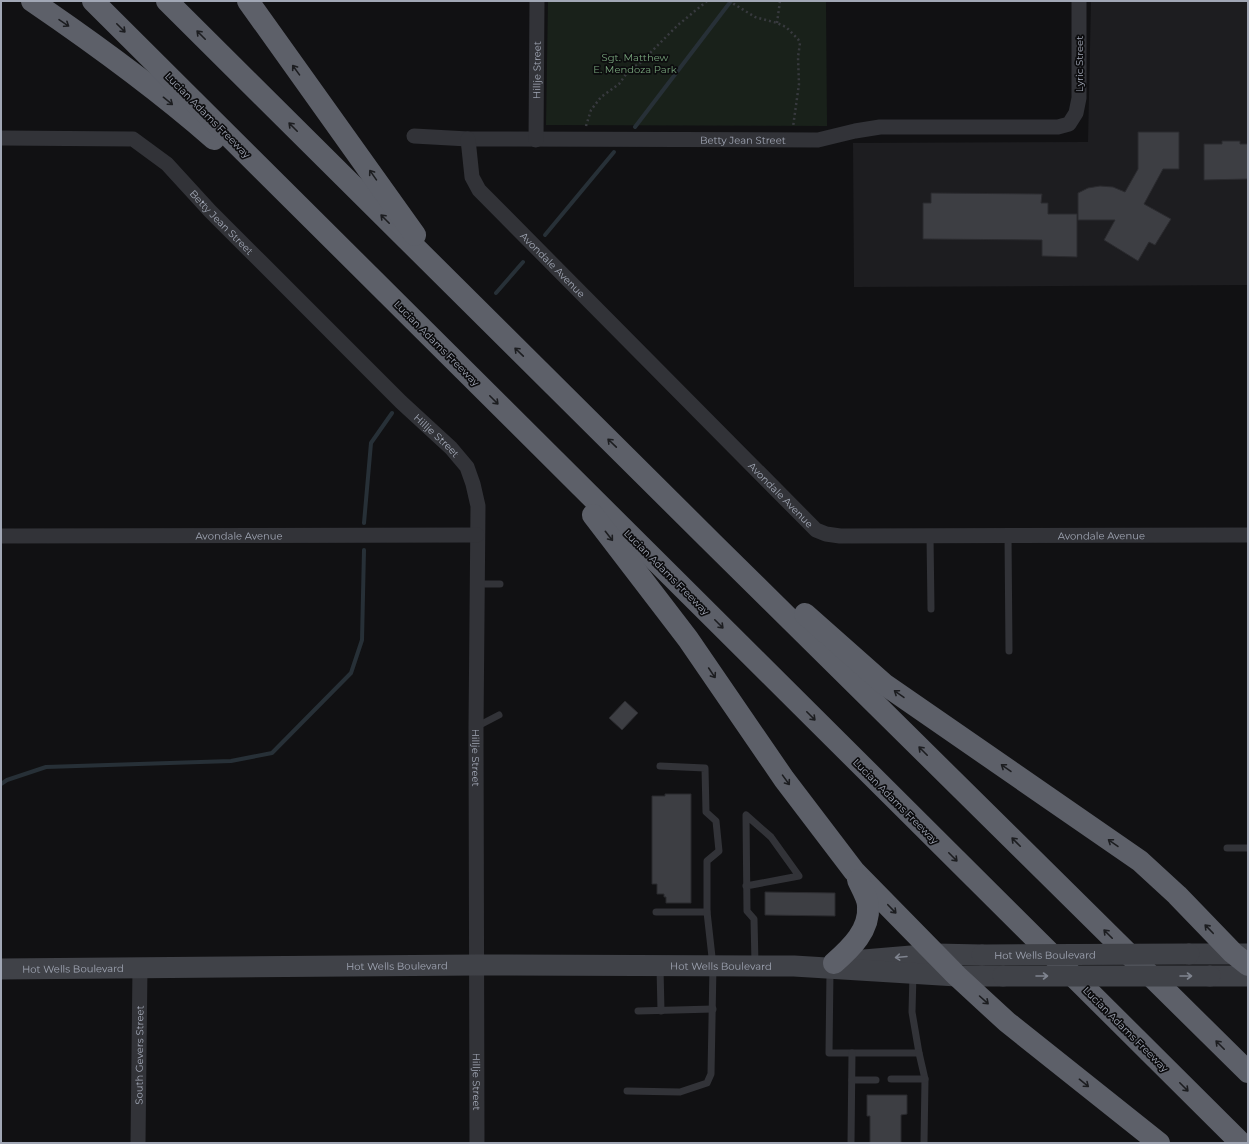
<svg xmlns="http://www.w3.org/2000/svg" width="1249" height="1144" viewBox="0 0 1249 1144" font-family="Montserrat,sans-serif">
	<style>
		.built { fill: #1d1d20 }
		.green { fill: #19211a }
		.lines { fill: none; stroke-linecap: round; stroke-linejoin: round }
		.stream { stroke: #273037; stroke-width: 4 }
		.building { fill: #3d3e43; stroke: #2b2b2f }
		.path { stroke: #383a3f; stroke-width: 2.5; stroke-dasharray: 2 3; stroke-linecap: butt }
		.lane { stroke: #323338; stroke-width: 7 }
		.street { stroke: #323338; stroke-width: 15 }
		.secondary { stroke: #404248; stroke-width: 21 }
		.highway { stroke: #5d6069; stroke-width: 22 }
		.secondary-bridge { stroke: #404248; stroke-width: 21 }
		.oneway { stroke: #1c1d20 }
		.oneway2 { stroke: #7f848f }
		.labels { text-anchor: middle; stroke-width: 3.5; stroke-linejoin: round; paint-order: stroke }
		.park-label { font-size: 10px; fill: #76a27a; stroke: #0c0c0e }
		.street-label { font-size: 10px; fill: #a1a7b5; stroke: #0c0c0e }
	</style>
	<rect width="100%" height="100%" fill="#111113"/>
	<polygon class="built" points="1091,1 1248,1 1248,285 854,287 853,143 1088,142"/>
	<polygon class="green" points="548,1 826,1 827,126 546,125"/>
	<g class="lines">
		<g class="stream">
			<polyline points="635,127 731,1"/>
			<polyline points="545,235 614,152"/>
			<polyline points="496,293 523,262"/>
			<polyline points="364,523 371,443 392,413"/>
			<polyline points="1,784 7,780 46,767 231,761 272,753 351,673 362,640 364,550"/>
		</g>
	</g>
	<g class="building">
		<polygon points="1138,132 1179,132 1179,169 1163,169 1144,204 1171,219 1155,245 1149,242 1138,261 1104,240 1115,220 1078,220 1078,193 1088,188 1100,186 1113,187 1125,192 1138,169"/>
		<polygon points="1222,141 1240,141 1240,144 1248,144 1248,179 1204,180 1204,144 1222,144"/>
		<polygon points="931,193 1042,194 1041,203 1048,203 1048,214 1077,214 1077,257 1042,256 1042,240 923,239 923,203 931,203"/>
		<polygon points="625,701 638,713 622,730 609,718"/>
		<polygon points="665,794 691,794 691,903 666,903 666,897 664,897 664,894 657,894 657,884 652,884 652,796 665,796"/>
		<polygon points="765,892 835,893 835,916 765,915"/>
		<polygon points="867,1095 907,1095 907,1114 901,1115 901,1143 870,1143 870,1116 867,1116"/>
	</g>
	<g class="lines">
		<g class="path">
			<polyline points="729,1 755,17 777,23 786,27 798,39 800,43 798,57 799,84 793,127"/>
			<polyline points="777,23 780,1"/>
			<polyline points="586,126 591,110 601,97 619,84 629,70 640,63 678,25 707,1"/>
		</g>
		<g class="lane">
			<polyline points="1008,535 1009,651"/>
			<polyline points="930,536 931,609"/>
			<polyline points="477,584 500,584"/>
			<polyline points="476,727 499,715"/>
			<polyline points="1227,848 1248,848"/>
			<polyline points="746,886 799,876 771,837 746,815 747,911 754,919 755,964"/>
			<polyline points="656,912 707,912"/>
			<polyline points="660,968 661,1011"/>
			<polyline points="830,971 829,1053 919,1053 912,1012 913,974"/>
			<polyline points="638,1011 713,1009"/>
			<polyline points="919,1053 925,1079 924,1143"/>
			<polyline points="891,1079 925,1079"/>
			<polyline points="852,1080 876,1080"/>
			<polyline points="627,1091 680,1092 707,1083 711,1074 713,966 707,912 707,861 719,851 716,821 706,812 705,768 660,766"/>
			<polyline points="851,1143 852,1053"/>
		</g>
		<g class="street">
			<path id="s1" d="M 414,136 L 468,139 L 818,140 L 855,131 L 880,127 L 1058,127 L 1069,124 L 1076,113 L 1079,98 L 1079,1"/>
			<path id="s2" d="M 1,138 L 133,139 L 167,164 L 210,211 L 401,402 L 451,448 L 467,467 L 473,484 L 478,506 L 476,727 L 477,1143"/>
			<path id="s3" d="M 468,139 L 472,177 L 479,190 L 816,530 L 826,534 L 840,536 L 1248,535"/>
			<path id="s4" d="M 536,140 L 537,1"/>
			<path id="s5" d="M 1,536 L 477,535"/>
			<path id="s6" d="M 138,1143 L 140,967"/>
		</g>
		<g class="secondary">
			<polyline points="1189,954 1247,954"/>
			<polyline points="864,960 935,954 982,955"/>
			<path id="s7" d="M 1,969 L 476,965 L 794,966 L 957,976 L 1003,976"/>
			<polyline points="1210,976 1248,976"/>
		</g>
		<g class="highway">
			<path d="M 32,1 C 95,44 157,89 214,139"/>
			<polyline points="93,1 1241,1143"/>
			<path d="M 167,1 C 525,360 888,715 1248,1072"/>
			<polyline points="248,1 415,235"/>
			<polyline points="593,515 688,639 784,779 854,871 957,976 1007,1022 1159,1143"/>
			<polyline points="805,614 884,684 1140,861 1177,895 1233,953 1248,965"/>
			<path d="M 834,963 C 851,948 870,930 868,906 C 868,898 861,887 858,880"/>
		</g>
		<g class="secondary-bridge">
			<path id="s8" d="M 982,955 L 1189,954"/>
			<polyline points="1003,976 1210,976"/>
		</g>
	</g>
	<defs><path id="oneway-shaft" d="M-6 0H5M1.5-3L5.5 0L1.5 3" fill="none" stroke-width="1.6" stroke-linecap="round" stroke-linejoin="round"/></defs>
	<g class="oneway">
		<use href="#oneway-shaft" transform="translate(64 23) rotate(34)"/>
		<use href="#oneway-shaft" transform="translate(121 28) rotate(45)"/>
		<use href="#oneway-shaft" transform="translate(201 35) rotate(-135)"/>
		<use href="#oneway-shaft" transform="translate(296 70) rotate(-126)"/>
		<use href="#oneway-shaft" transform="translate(168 101) rotate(39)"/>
		<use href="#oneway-shaft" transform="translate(293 127) rotate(-135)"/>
		<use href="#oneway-shaft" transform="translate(373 175) rotate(-125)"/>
		<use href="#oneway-shaft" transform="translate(385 219) rotate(-135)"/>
		<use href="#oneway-shaft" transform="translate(519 352) rotate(-136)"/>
		<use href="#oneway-shaft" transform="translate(494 400) rotate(45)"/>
		<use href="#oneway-shaft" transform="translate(612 443) rotate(-136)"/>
		<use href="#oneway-shaft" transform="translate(609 536) rotate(52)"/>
		<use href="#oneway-shaft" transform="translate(719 624) rotate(45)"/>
		<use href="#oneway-shaft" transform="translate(712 673) rotate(56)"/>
		<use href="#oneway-shaft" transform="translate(899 694) rotate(-145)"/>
		<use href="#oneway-shaft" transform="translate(811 716) rotate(45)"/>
		<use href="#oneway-shaft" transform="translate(923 751) rotate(-135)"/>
		<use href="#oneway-shaft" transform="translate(1006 768) rotate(-145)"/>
		<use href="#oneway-shaft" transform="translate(786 780) rotate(54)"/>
		<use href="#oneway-shaft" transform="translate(1016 842) rotate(-135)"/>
		<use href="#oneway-shaft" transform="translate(1113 843) rotate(-145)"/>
		<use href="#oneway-shaft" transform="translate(953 857) rotate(45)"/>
		<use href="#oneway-shaft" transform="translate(892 909) rotate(46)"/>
		<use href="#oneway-shaft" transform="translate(1209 929) rotate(-134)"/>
		<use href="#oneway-shaft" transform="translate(1108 934) rotate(-135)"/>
		<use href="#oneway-shaft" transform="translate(984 1000) rotate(42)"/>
		<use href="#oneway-shaft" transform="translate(1220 1045) rotate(-135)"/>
		<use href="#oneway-shaft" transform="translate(1084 1083) rotate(39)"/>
		<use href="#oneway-shaft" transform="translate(1184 1087) rotate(45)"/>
	</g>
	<g class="oneway2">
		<use href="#oneway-shaft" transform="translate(901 957) rotate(175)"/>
		<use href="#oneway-shaft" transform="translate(1042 976)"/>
		<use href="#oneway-shaft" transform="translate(1186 976)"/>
	</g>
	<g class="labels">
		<g class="park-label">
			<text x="635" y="61">Sgt. Matthew<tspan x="635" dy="12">E. Mendoza Park</tspan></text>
		</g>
		<g class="street-label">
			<text transform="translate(1079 64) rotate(-90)" y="4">Lyric Street</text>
			<text dy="4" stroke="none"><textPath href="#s4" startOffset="70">Hillje Street</textPath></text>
			<text transform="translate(208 115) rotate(45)" y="4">Lucian Adams Freeway</text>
			<text dy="4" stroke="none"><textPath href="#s1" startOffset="329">Betty Jean Street</textPath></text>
			<text dy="4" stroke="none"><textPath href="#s2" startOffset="254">Betty Jean Street</textPath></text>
			<text dy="4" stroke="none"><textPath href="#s3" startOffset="158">Avondale Avenue</textPath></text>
			<text transform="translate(437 343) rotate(45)" y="4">Lucian Adams Freeway</text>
			<text dy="4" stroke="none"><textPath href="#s2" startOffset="557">Hillje Street</textPath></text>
			<text dy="4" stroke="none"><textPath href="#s3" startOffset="482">Avondale Avenue</textPath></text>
			<text dy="4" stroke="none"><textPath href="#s5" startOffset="238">Avondale Avenue</textPath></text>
			<text dy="4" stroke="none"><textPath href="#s3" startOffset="818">Avondale Avenue</textPath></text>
			<text transform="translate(667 572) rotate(45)" y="4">Lucian Adams Freeway</text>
			<text dy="4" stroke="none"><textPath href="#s2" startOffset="893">Hillje Street</textPath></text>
			<text transform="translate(896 801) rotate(45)" y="4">Lucian Adams Freeway</text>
			<text dy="4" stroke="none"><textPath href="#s8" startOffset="63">Hot Wells Boulevard</textPath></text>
			<text dy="4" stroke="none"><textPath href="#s7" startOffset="396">Hot Wells Boulevard</textPath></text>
			<text dy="4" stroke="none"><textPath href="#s7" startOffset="720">Hot Wells Boulevard</textPath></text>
			<text dy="4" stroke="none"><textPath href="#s7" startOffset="72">Hot Wells Boulevard</textPath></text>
			<text transform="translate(1126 1029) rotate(45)" y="4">Lucian Adams Freeway</text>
			<text dy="4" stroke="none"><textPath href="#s6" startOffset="88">South Gevers Street</textPath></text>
			<text dy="4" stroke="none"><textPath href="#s2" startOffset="1217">Hillje Street</textPath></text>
		</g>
	</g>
	<rect width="1249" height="1144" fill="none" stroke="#a1a7b5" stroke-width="4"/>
</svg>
